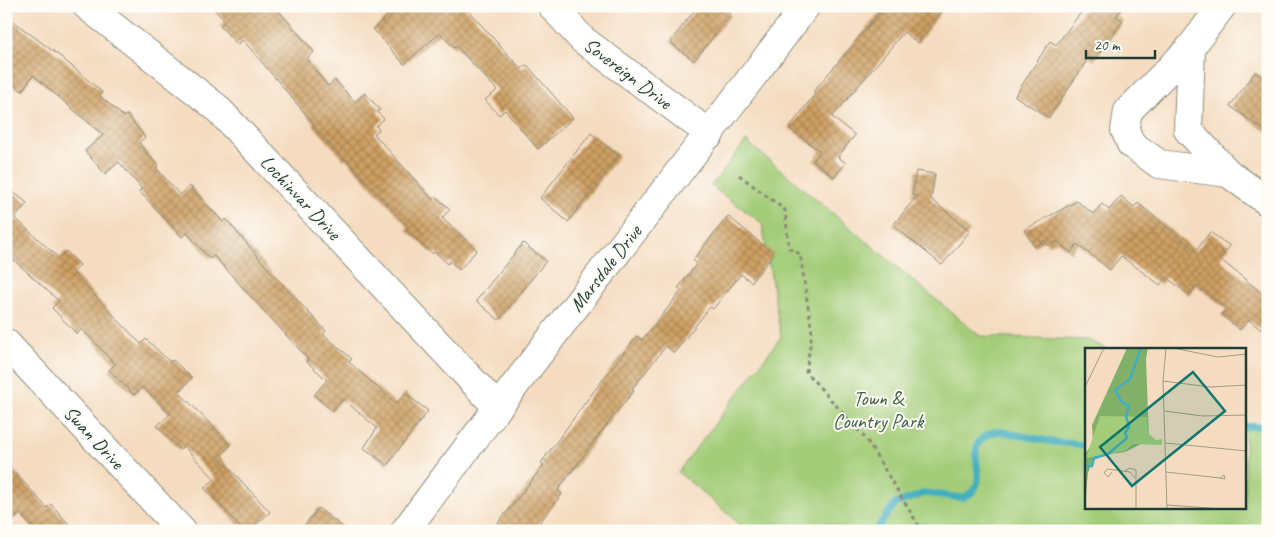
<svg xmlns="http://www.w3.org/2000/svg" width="1274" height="537" viewBox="0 0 1274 537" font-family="Caveat,sans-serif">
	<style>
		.green { fill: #a4cd79; stroke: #628556 }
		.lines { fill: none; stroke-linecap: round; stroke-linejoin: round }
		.stream { stroke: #41aebf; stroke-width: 7 }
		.building { fill: url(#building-cross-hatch) }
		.street-casing { stroke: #8a8c7a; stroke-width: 30 }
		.path { stroke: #8a8c7a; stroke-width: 3; stroke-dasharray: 4 4; stroke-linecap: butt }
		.street { stroke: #fff; stroke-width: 28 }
		.labels { text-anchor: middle; stroke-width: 4; stroke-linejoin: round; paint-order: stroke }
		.street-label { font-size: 20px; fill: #1f3d34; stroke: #fdfcf7 }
		.park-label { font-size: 20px; fill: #406145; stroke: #fdfcf7 }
		.inset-river { fill: none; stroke: #41aebf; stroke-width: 2.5 }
		.inset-road { fill: none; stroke: #9f9c88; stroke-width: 1 }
		.view { fill: #0f766e; fill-opacity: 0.15; stroke: #0f766e; stroke-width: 2.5 }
		.inset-edge { fill: none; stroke: #1f3d34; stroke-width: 2.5 }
	</style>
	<defs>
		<pattern id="building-cross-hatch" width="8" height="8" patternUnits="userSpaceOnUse" patternTransform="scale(1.25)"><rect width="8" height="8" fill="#cfa064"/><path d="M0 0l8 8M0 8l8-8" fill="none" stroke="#a78453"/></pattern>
	</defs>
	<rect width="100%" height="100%" fill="#fdfcf7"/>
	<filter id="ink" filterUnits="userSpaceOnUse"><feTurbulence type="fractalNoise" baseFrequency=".02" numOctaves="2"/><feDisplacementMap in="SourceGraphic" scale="10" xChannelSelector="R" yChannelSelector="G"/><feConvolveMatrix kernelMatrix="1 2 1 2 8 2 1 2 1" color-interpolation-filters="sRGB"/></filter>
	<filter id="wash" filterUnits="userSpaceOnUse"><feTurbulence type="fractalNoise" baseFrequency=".0096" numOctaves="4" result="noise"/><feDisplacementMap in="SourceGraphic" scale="20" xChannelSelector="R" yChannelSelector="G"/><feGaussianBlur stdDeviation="1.12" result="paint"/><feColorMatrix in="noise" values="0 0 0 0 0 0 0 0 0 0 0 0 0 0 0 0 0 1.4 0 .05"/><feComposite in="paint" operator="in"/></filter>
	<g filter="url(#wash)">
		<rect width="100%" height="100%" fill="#f5dcc0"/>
		<polygon class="green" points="746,141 980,336 1088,340 1107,349 1086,350 1086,508 1245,508 1245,422 1268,434 1268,531 748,531 678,472 781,337 762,223 711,186"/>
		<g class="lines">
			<g class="stream">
				<polyline points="1245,427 1254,426 1268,428"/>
				<path d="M 875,531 L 895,504 L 925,493 L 963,498 C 966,496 971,494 973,491 C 990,473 956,442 998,431 L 1053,442 L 1086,445"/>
			</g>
		</g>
		<g id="blocks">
			<g class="building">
				<polygon points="211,6 275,6 314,52 306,59 328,86 335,80 355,102 365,93 380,110 377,112 384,119 376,126 379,130 374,134 433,200 436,197 450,209 442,218 477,250 459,270 450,261 448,264 435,252 433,254 406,230 408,227 346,159 344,160 313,125 314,124 243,40 238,45 220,26 225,21"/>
				<polygon points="399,6 464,6 521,69 527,65 573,118 538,149 505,110 499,115 485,100 497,90 456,46 454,48 440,33 404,64 373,29"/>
				<polygon points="698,6 720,6 731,15 694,61 670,42"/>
				<polygon points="885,6 946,6 918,43 904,32 832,117 855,135 838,157 846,163 834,177 813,161 820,151 789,128 815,94 813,92"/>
				<polygon points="1086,6 1124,6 1116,16 1123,21 1094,61 1089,57 1049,118 1015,96 1050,41 1056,45"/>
				<polygon points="6,16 61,57 102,92 100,96 124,117 127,115 145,137 139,143 158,166 156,168 180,195 190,186 223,222 226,219 270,271 326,331 323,334 352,359 349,362 396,404 405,393 428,411 387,465 364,448 377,428 343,399 332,411 314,395 327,380 306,361 308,359 214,256 210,259 187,233 182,237 139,191 142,189 119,162 105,174 85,151 103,135 33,75 22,91 6,79"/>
				<polygon points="1255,72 1268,80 1268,133 1230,106"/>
				<polygon points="591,133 619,156 568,222 540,198"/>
				<polygon points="916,171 935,174 931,199 970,231 942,265 893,225 917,196 912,195"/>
				<polygon points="6,186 27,203 15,218 59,258 66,251 80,265 73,273 141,344 146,339 170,362 173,360 192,378 179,392 231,445 219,457 270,512 249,531 244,531 204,488 215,479 183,446 180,450 157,426 170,414 142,387 134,395 109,370 115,364 82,329 77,334 52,308 59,301 6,253"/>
				<polygon points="1121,196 1134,207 1138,203 1196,251 1210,232 1230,246 1220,259 1268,298 1268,320 1260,329 1249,320 1240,330 1221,315 1226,309 1196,285 1189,295 1166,277 1160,285 1121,256 1110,270 1077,244 1071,253 1057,241 1048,246 1045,240 1034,246 1024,230 1077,201 1093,214 1102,204 1109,210"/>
				<polygon points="728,216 774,254 751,282 741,274 713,309 710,307 674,353 666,346 632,389 634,391 614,415 558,490 562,494 533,531 508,531 498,523 544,465 541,463 590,396 637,336 642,340 682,290 678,288 697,264 693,260"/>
				<polygon points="523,243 546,261 499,320 476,301"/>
				<polygon points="6,462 47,508 51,504 75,531 35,531 20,514 6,526"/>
				<polygon points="318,508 348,531 300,531"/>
			</g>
		</g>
	</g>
	<g filter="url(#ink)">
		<use href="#blocks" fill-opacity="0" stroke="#8a8c7a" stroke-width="1"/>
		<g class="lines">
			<g class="street-casing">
				<g id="street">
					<polyline points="87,6 216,107 497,407"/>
					<polyline points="552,6 583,40 710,134"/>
					<polyline points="1222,6 1191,47 1128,111 1125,130 1131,144 1159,164 1228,173"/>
					<polyline points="1191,47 1188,130 1228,173 1268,202"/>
					<polyline points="6,343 182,531"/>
					<path d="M 405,531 C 536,354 673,182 806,6"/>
				</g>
			</g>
			<polyline class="path" points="739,175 785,210 789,248 800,254 812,332 806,372 866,439 922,531"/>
			<use href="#street" class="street"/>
		</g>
	</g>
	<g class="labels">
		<g class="street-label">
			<text transform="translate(628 73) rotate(37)" y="7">Sovereign Drive</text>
			<text transform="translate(301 197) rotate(47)" y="7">Lochinvar Drive</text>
			<text transform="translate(605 268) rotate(-52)" y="7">Marsdale Drive</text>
			<text transform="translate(94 437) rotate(47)" y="7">Swan Drive</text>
		</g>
		<g class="park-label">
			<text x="878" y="405">Town &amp;<tspan x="878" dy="23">Country Park</tspan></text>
		</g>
	</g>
	<g transform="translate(1085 348)">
		<rect width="161" height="161" fill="#f5dcc0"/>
		<path d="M 42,0 L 63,0 L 61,11 L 64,92 L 40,104 L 18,107 L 8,113 L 3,125 L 0,157 L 0,106 L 8,95 L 7,77 Z" fill="#83b069"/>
		<path d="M 15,68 L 62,69 L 63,85 L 71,92 L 77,91 L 77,97 L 48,96 L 40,103 L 1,110 Z" fill="#a4cd79"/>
		<path class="inset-river" d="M 0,118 L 7,118 L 9,110 L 23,106 L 42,90 L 40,85 L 44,79 L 41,68 L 44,58 L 36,53 L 30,42 L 45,31 L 56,0"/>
		<path class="inset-road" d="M 81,0 L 78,33 L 82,161M 88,0 L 133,9 L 162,6M 78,33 L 125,39 L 162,37M 0,39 L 19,0M 79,63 L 118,68 L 162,67M 80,95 L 162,103M 40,123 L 45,120 L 51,122 L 51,161M 27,124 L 23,129 L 19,125 L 22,121 L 45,124 L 50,130M 81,124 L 135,130 L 139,127 L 140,131 L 135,130M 82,157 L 138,161"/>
		<path class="view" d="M 108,24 L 140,63 L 47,138 L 15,99 Z"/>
		<rect width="161" height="161" class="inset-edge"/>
	</g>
	<rect width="1274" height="537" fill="none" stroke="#fdfcf7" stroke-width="25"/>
	<path d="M1086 50v8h69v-8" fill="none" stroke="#1f3d34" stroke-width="2.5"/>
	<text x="1094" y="50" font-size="15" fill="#1f3d34" stroke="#fdfcf7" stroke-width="4" paint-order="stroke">20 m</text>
</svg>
